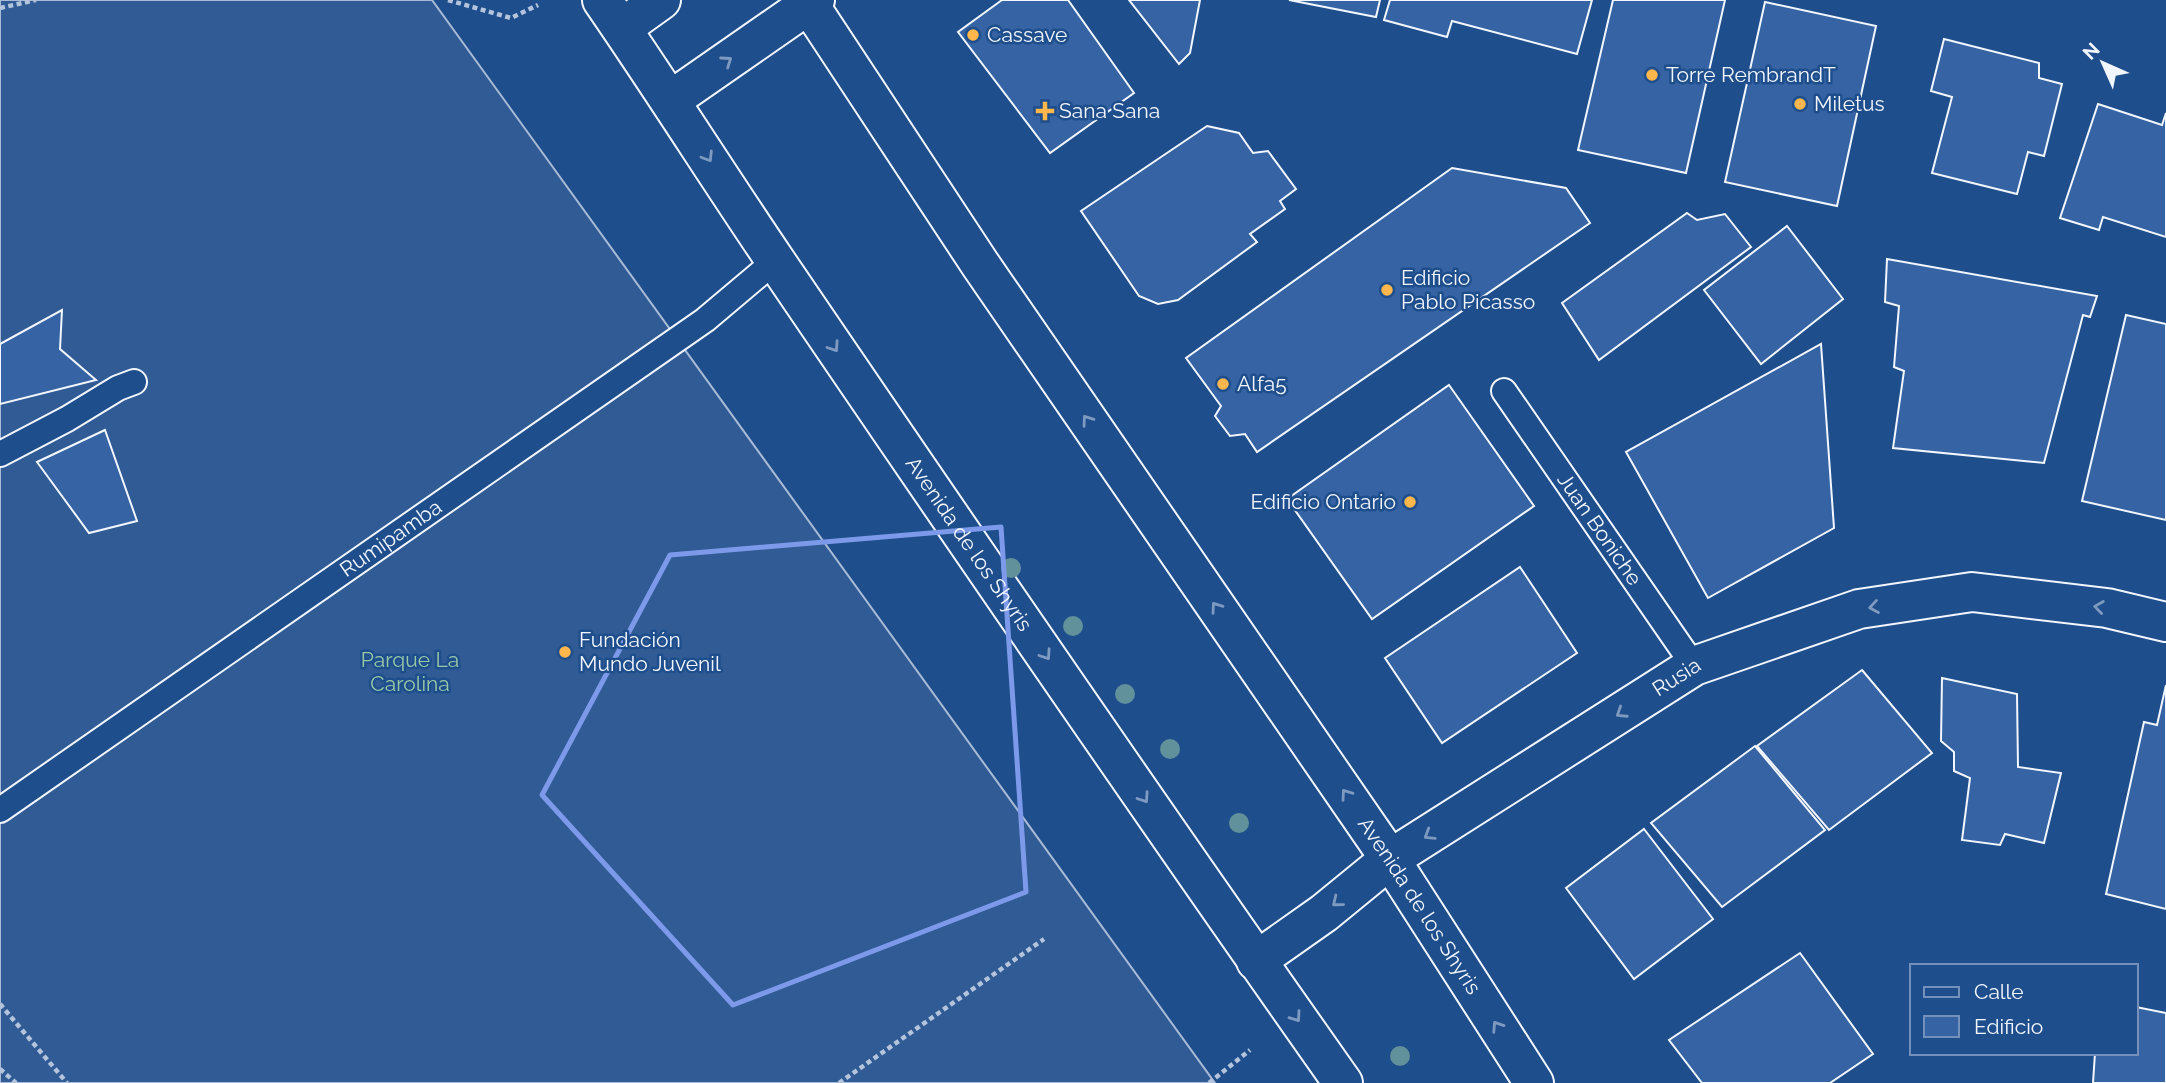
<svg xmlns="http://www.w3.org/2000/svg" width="2166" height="1083" viewBox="0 0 2166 1083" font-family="Raleway,sans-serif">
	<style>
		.built { fill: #305b95; stroke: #a8bbd7; stroke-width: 2 }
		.building { fill: #3563a3; stroke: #f2f6ff; stroke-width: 2 }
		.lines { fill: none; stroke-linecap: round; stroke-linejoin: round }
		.service-casing { stroke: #f2f6ff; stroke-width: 28 }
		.minor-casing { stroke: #f2f6ff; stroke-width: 42 }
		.tertiary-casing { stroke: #f2f6ff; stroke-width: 42 }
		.secondary-casing { stroke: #f2f6ff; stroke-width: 42 }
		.path { stroke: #b3c4dc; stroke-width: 4.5; stroke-dasharray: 5 3.5; stroke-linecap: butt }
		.service { stroke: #1f4e8c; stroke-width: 24 }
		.minor { stroke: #1f4e8c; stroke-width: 38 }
		.tertiary { stroke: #1f4e8c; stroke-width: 38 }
		.secondary { stroke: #1f4e8c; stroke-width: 38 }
		.tree { fill: #61919a }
		.oneway { stroke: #7e9ac0 }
		.marked { fill: none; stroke: #7d9aea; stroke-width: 5; stroke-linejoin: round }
		.poi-dot { fill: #ffb74d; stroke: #1f4e8c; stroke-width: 2.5 }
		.labels { text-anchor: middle; stroke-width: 5; stroke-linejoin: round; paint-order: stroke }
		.poi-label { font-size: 21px; fill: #f2f6ff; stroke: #1f4e8c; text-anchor: start }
		.street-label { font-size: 21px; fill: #f2f6ff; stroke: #1f4e8c }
		.park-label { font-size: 21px; fill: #97c8a6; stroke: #1f4e8c }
	</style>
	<rect width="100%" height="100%" fill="#1f4e8c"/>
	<polygon class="built" points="0,0 432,0 1215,1083 0,1083"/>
	<g class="building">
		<polygon points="1002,0 1068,0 1134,93 1050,153 958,32"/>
		<polygon points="1129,0 1200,0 1190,53 1179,64"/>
		<polygon points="1289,0 1380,0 1376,17"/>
		<polygon points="1390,0 1592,0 1577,54 1452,21 1447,37 1384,20"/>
		<polygon points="1613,0 1725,0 1686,173 1578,150"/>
		<polygon points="1765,2 1876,26 1837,206 1725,182"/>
		<polygon points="1944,39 2039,63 2039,78 2062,84 2044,156 2028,152 2017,194 1932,173 1952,97 1931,91"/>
		<polygon points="2098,104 2162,125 2166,113 2166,237 2103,217 2099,230 2060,218"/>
		<polygon points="1207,126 1239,133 1253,153 1268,151 1296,189 1280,201 1285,209 1250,234 1257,242 1178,300 1158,304 1139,296 1081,211"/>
		<polygon points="1452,168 1566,188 1590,223 1257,452 1245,434 1230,436 1215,416 1221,406 1186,358"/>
		<polygon points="1687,213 1697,220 1725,214 1751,247 1599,360 1562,303"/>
		<polygon points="1787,226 1843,299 1761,364 1704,290"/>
		<polygon points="1887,259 2097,296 2090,317 2083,315 2044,463 1893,448 1904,371 1894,367 1899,306 1885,302"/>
		<polygon points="62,310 60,349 96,380 0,404 0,344"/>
		<polygon points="2126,315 2166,324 2166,520 2082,501"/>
		<polygon points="1821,344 1834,528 1708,598 1626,452"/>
		<polygon points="1449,385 1534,506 1372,619 1287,499"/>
		<polygon points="105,430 137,521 89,533 37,462"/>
		<polygon points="1520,567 1577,653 1442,743 1385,658"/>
		<polygon points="1862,670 1932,753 1829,830 1757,746"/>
		<polygon points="1942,678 2017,694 2018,767 2061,773 2044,843 2005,834 2000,845 1962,840 1970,778 1954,771 1954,752 1941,741"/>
		<polygon points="2166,685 2166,909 2106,894 2144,722 2157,725"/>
		<polygon points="1755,746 1825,830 1722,907 1651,823"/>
		<polygon points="1644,829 1713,919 1634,979 1566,888"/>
		<polygon points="1800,953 1873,1054 1830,1083 1702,1083 1669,1040"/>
		<polygon points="2136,1007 2166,1013 2166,1083 2093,1083 2095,1053 2136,1053"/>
	</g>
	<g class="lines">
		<g class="service-casing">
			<g id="service">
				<path id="s1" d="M 1504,391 L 1694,666"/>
				<polyline points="0,454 67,419 118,388 134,382"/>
				<path id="s2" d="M 0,810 L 705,320 L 775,261"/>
			</g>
		</g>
		<g class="minor-casing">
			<g id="minor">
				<path id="s3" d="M 1256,961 L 1324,913 L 1390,859 L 1694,666 L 1859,609 L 1972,592 L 2107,608 L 2166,622"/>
			</g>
		</g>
		<g class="tertiary-casing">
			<g id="tertiary">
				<polyline points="622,28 661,0"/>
				<polyline points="671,100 815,0"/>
			</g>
		</g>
		<g class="secondary-casing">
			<g id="secondary">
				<path id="s4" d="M 602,0 C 662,87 718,176 777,263 C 964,538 1152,812 1343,1083"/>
				<path id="s5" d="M 806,0 L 980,264 L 1390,859 L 1534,1083"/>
			</g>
		</g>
		<g class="path">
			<polyline points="448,0 511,18 538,5"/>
			<polyline points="0,8 36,0"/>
			<polyline points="0,1004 67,1083"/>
			<polyline points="0,1069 16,1083"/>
			<polyline points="839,1083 1044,939"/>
			<polyline points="1209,1083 1250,1050"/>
		</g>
		<use href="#service" class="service"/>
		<use href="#minor" class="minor"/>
		<use href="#tertiary" class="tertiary"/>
		<use href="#secondary" class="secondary"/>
	</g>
	<g class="tree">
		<circle cx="1011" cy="568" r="10"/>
		<circle cx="1073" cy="626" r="10"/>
		<circle cx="1125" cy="694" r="10"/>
		<circle cx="1170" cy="749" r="10"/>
		<circle cx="1239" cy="823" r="10"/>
		<circle cx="1400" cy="1056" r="10"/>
	</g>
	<defs><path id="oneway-chevron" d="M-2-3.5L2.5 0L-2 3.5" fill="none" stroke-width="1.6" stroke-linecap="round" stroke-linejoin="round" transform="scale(1.75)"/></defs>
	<g class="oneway">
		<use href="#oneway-chevron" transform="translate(727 61) rotate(-35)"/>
		<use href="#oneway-chevron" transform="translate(708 157) rotate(58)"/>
		<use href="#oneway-chevron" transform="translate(834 347) rotate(56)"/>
		<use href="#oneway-chevron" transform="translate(1087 420) rotate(-125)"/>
		<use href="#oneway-chevron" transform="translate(1216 607) rotate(-125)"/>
		<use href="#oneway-chevron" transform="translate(1874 607) rotate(171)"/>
		<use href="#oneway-chevron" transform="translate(2099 607) rotate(-172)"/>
		<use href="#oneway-chevron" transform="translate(1046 655) rotate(56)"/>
		<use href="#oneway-chevron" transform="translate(1621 713) rotate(147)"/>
		<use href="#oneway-chevron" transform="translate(1346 794) rotate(-125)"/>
		<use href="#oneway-chevron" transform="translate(1144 798) rotate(56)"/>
		<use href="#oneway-chevron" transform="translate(1429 835) rotate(148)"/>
		<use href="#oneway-chevron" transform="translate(1337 902) rotate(141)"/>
		<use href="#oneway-chevron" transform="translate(1296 1017) rotate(55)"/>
		<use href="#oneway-chevron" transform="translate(1497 1026) rotate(-123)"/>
	</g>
	<path class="marked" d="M 1001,527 L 1026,892 L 733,1005 L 542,795 L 670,555 Z"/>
	<g class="poi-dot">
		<circle cx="973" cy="35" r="7"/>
		<circle cx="1652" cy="75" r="7"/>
		<circle cx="1800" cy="104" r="7"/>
		<path d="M1041.5 100.5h7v7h7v7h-7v7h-7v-7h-7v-7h7z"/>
		<circle cx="1387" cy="290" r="7"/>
		<circle cx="1223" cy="384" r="7"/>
		<circle cx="1410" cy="502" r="7"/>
		<circle cx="565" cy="652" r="7"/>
	</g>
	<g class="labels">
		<g class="poi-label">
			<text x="987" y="42">Cassave</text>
			<text x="1666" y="82">Torre RembrandT</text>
			<text x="1814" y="111">Miletus</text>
			<text x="1059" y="118">Sana Sana</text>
			<text x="1401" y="285">Edificio<tspan x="1401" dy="24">Pablo Picasso</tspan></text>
			<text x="1237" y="391">Alfa5</text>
			<text x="1396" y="509" text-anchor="end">Edificio Ontario</text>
			<text x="579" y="647">Fundación<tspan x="579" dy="24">Mundo Juvenil</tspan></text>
		</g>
		<g class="street-label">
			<text dy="7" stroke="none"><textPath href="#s1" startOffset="168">Juan Boniche</textPath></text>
			<text dy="7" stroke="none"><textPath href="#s2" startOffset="476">Rumipamba</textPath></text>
			<text dy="7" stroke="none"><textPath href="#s4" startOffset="656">Avenida de los Shyris</textPath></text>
			<text dy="7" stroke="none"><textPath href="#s3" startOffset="508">Rusia</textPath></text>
			<text dy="7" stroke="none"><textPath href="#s5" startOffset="1094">Avenida de los Shyris</textPath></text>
		</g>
		<g class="park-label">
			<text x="410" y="667">Parque La<tspan x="410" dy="24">Carolina</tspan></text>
		</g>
	</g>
	<rect x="1910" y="964" width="228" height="91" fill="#1f4e8c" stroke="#7391ba" stroke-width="2"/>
	<rect x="1924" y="987" width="35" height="10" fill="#1f4e8c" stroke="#7391ba" stroke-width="2"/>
	<text x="1974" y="999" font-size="21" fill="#f2f6ff">Calle</text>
	<rect x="1924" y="1016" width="35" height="21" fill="#3563a3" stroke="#7391ba" stroke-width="2"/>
	<text x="1974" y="1034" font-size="21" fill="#f2f6ff">Edificio</text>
	<g transform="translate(2103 63) rotate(315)" stroke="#1f4e8c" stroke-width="5" paint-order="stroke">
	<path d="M0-5L12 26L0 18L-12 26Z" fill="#f2f6ff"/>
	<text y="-10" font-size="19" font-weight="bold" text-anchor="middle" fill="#f2f6ff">N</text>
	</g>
</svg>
